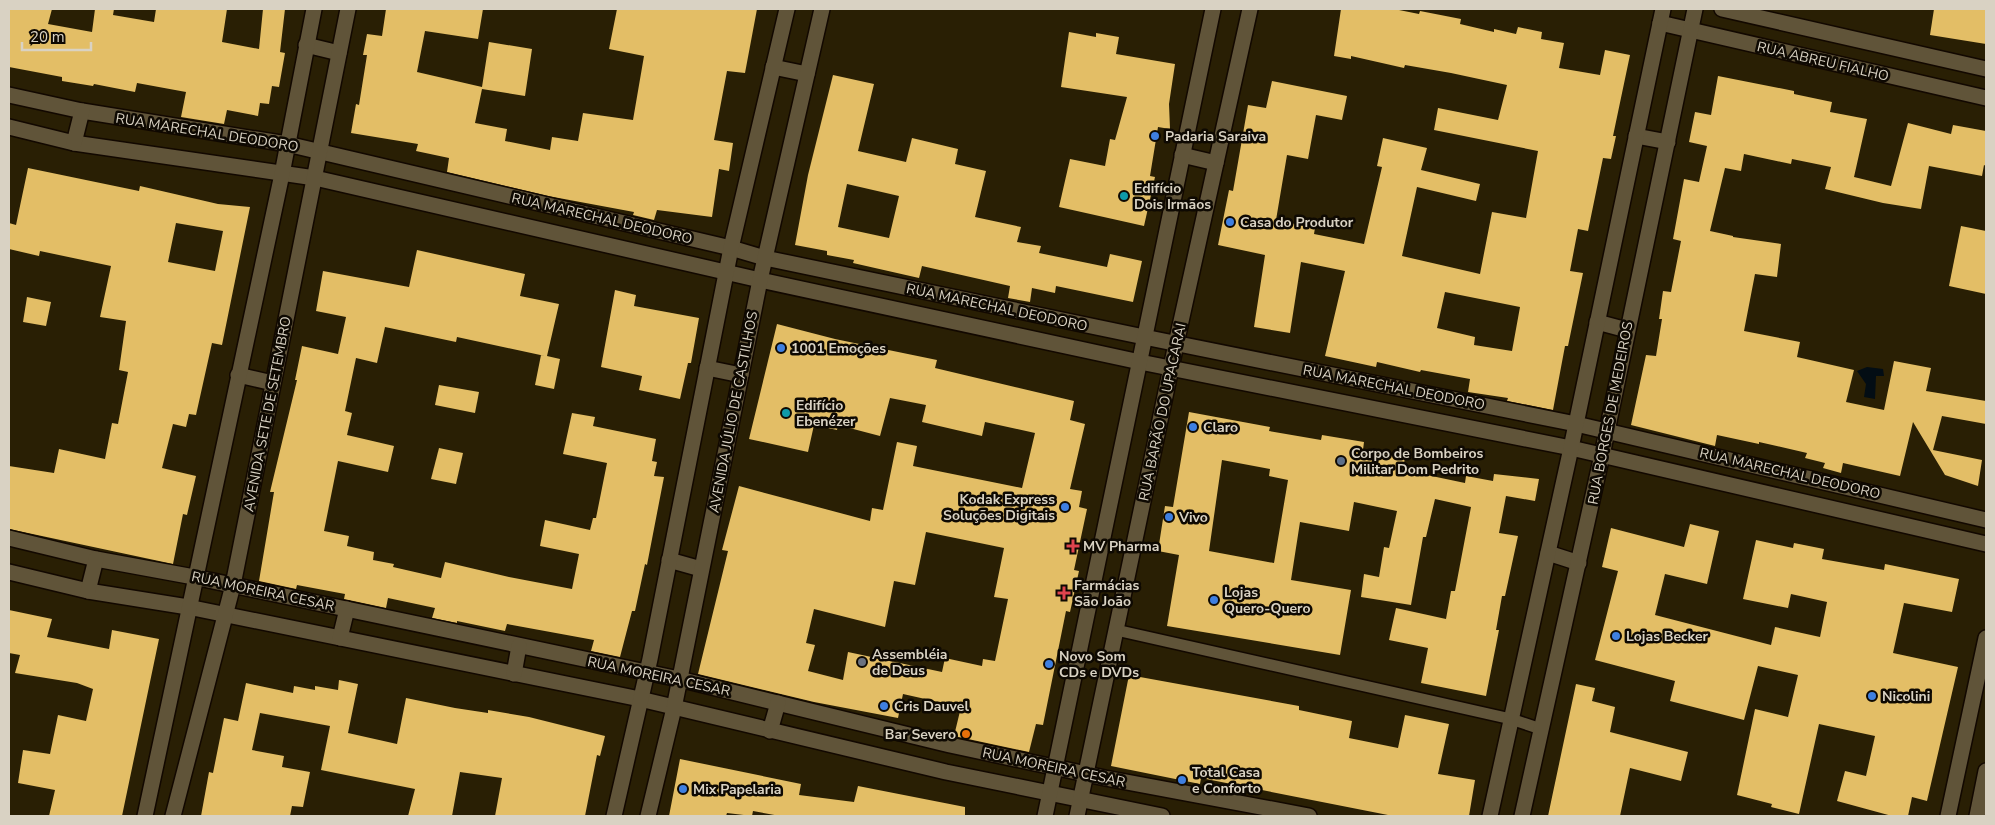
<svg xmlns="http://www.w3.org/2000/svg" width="1995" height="825" viewBox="0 0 1995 825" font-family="'Nunito Sans',sans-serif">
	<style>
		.water { fill: #030d14 }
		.building { fill: #e3be66; fill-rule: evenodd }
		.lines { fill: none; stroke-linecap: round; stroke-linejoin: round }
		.lane-casing { stroke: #120800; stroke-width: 14 }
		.street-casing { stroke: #120800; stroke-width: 18 }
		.secondary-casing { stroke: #120800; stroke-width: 18 }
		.lane { stroke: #605439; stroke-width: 11 }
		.street { stroke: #605439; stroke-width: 15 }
		.secondary { stroke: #605439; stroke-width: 15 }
		.shop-dot { fill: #3f7fe0; stroke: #0e0902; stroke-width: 2 }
		.culture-dot { fill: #0f9aa8; stroke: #0e0902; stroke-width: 2 }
		.service-dot { fill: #5c6f8a; stroke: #0e0902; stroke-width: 2 }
		.health-dot { fill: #e0444e; stroke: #0e0902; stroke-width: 2 }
		.worship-dot { fill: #6b7280; stroke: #0e0902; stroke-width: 2 }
		.food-dot { fill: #e8710a; stroke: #0e0902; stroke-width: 2 }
		.labels { text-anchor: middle; stroke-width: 5; stroke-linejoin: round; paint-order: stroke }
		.street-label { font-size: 14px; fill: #d9d2c3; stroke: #0e0902 }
		.poi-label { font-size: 14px; font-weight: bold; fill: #d9d2c3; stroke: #0e0902; text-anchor: start }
	</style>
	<rect width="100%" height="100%" fill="#291f04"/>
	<polygon class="water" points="1867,367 1883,369 1884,376 1876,376 1875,399 1864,397 1866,384 1857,371"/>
	<g class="building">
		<polygon points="9,9 52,9 48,24 92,32 95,9 114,9 113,15 154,22 156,9 227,9 222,42 259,49 263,9 285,9 280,52 285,53 279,87 272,86 269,104 260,103 258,116 227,110 224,124 181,117 186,92 137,83 135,92 94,84 93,86 62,81 62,77 9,67"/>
		<polygon points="386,9 483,9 478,39 425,31 417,72 482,87 489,42 532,49 525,96 482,89 475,123 507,129 505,141 550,150 552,137 578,141 583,113 633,120 644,56 609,49 617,9 757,9 745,73 727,71 714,140 733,143 729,171 719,169 712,217 657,210 654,220 633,215 634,212 548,196 447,172 449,158 416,151 418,144 351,133 356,104 359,105 367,55 363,55 367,34 382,36"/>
		<path d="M 1341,9 L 1394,9 L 1419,14 L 1420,11 L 1461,19 L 1460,24 L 1494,32 L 1494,29 L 1516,34 L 1518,27 L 1542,32 L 1541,39 L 1564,43 L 1559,68 L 1600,75 L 1605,50 L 1630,55 L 1613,136 L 1616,136 L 1611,159 L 1603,158 L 1588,231 L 1578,229 L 1570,271 L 1583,273 L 1568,346 L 1565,346 L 1553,410 L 1507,401 L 1508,398 L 1468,392 L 1470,379 L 1421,370 L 1420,372 L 1377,362 L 1376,367 L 1325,356 L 1345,271 L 1301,262 L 1290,333 L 1254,327 L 1265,255 L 1218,245 L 1229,190 L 1233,191 L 1248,105 L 1266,108 L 1272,81 L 1347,96 L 1342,120 L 1316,115 L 1308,159 L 1287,155 L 1276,220 L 1315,228 L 1314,234 L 1364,244 L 1382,167 L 1377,166 L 1383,138 L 1427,148 L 1421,170 L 1480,184 L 1476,201 L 1417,187 L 1402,256 L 1480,274 L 1492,212 L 1526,218 L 1538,151 L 1434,130 L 1438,108 L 1498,120 L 1507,85 L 1451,73 L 1405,65 L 1404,68 L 1351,56 L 1351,59 L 1334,56 ZM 1445,292 L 1520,307 L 1512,351 L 1474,345 L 1475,337 L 1437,328 Z"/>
		<polygon points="1934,9 1986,9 1986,44 1930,35"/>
		<polygon points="1069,32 1096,37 1096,33 1119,37 1116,54 1175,64 1169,104 1170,129 1158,127 1150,176 1155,177 1144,226 1059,207 1070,159 1105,166 1110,139 1115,140 1127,97 1061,87"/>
		<path d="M 833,75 L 874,84 L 858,151 L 906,162 L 912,138 L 958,149 L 955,164 L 986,171 L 975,217 L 1021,227 L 1017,242 L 1041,246 L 1039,253 L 1107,267 L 1110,254 L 1142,261 L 1133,302 L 1056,286 L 1055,293 L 1032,288 L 1030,302 L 1008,298 L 1010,286 L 922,266 L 919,278 L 853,263 L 854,260 L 827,255 L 827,251 L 795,245 L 808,175 ZM 847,184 L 899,196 L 889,238 L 838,227 Z"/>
		<polygon points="1718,76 1794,91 1794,94 1832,102 1830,112 1867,119 1854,177 1891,186 1908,123 1951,134 1953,125 1986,131 1986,166 1984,165 1982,176 1929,166 1921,209 1883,203 1825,189 1831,167 1792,159 1791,164 1744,154 1741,171 1725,168 1710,231 1733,236 1733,237 1781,244 1777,277 1755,274 1744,331 1800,342 1797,357 1854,370 1846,402 1884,410 1894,361 1931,368 1926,391 1986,401 1986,424 1942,416 1933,450 1982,460 1978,486 1945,475 1913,422 1900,476 1843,463 1841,473 1823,468 1825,463 1805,458 1807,453 1759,442 1759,444 1717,435 1715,446 1631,425 1646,355 1656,356 1662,319 1659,319 1663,291 1671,292 1681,241 1673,239 1684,179 1699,182 1707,146 1689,142 1695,112 1711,115"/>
		<path d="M 28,168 L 139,191 L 140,186 L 218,204 L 250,207 L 222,345 L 212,343 L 196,415 L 189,414 L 186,427 L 173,424 L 162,468 L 196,476 L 187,515 L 183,514 L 173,564 L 9,529 L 9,466 L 54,473 L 59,449 L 105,459 L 112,423 L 118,424 L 128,372 L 119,370 L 126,321 L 100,317 L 111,266 L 40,251 L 39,256 L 9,249 L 9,223 L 16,225 ZM 176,223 L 223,231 L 215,271 L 168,262 Z"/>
		<polygon points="1961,226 1986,231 1986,294 1949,286"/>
		<polygon points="417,250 525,274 520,296 559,304 547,356 560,359 554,389 535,385 541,355 545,356 457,337 456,342 385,327 377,363 356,358 345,411 352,413 347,435 394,446 388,472 338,461 324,531 349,536 347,546 374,552 373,560 394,564 393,567 441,578 445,562 509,577 572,589 579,554 540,546 545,520 590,530 593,518 596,518 607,463 563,454 572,413 595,417 593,426 656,439 652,461 657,462 654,476 664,477 647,565 645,564 635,611 632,611 620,657 591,651 594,640 507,624 505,631 457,621 457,623 432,618 435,608 388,598 386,608 344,599 345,594 297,585 296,589 259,581 274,492 270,492 297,380 295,380 302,346 338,354 346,317 316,311 323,271 409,287"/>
		<polygon points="615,290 636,295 634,306 699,318 691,363 688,363 680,399 639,390 642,376 601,367"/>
		<polygon points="27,297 51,302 46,326 23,322"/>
		<path d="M 777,324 L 835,339 L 937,360 L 935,368 L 1074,401 L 1070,420 L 1085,424 L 1070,489 L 1082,491 L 1079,507 L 1087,509 L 1074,570 L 1079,571 L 1070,612 L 1066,611 L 1043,725 L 1036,724 L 1029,752 L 954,736 L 961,707 L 903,694 L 898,718 L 814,702 L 698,674 L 728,551 L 722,550 L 739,486 L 870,521 L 872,508 L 883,510 L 897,442 L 917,446 L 913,466 L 1022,488 L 1035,433 L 985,422 L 982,436 L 922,422 L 926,405 L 890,398 L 880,436 L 838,425 L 837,430 L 814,425 L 808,452 L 749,439 ZM 926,532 L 1004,548 L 994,597 L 1008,599 L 995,661 L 983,659 L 982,666 L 945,658 L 942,672 L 848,652 L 843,680 L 808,671 L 815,645 L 806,643 L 814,609 L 885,627 L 894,581 L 915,585 Z"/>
		<polygon points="439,385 479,392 475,413 435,405"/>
		<path d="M 1189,412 L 1270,427 L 1269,431 L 1321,440 L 1322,435 L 1364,442 L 1363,450 L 1405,457 L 1403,470 L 1465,483 L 1466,476 L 1493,481 L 1494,474 L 1539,479 L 1535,501 L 1506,496 L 1499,533 L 1518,536 L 1505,596 L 1502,596 L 1496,630 L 1499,630 L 1486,696 L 1421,683 L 1428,648 L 1389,640 L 1396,608 L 1446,619 L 1451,591 L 1455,591 L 1471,507 L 1435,499 L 1426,537 L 1423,537 L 1411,605 L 1361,597 L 1364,574 L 1379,577 L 1384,547 L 1389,548 L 1397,511 L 1354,502 L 1349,531 L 1300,522 L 1291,580 L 1351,590 L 1340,655 L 1167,626 L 1179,555 L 1158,551 L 1165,506 L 1173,507 ZM 1222,460 L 1270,469 L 1269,476 L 1288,480 L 1274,563 L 1209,551 Z"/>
		<polygon points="439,448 463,453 456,484 431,479"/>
		<polygon points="1690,524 1719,531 1707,584 1665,574 1655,615 1771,645 1775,627 1820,637 1827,602 1791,594 1788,608 1743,599 1756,540 1793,548 1794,543 1824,549 1822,559 1884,570 1885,564 1959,579 1952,612 1904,603 1893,653 1958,667 1927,801 1912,797 1908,816 1892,816 1837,801 1845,771 1866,776 1875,736 1819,724 1799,814 1771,807 1772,804 1737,795 1755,709 1788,717 1798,675 1758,666 1744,720 1670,701 1675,681 1595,660 1618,571 1602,567 1611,528 1684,547"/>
		<polygon points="9,610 52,619 47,637 109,649 112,630 159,639 122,816 49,816 55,790 18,783 23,750 50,754 58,715 86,721 93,689 77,683 15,673 20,655 9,653"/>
		<polygon points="1129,675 1299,706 1299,710 1352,721 1349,738 1398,748 1405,715 1449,724 1438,774 1475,780 1469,816 1393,816 1201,778 1200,784 1111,766"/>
		<polygon points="339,680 358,684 348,733 397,744 406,698 455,708 488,713 488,710 529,717 605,736 600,756 597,755 585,816 495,816 502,778 460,772 452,816 408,816 415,789 321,770 330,726 260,713 252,750 284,756 282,767 310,772 303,807 292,806 290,816 201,816 209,772 213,773 224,718 238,721 246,683 293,693 294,686 315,690 315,686 338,690"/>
		<polygon points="1576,684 1595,688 1592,701 1615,707 1610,732 1688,752 1681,781 1630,768 1620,816 1548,816"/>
		<polygon points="680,759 801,784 799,795 854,802 858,786 965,807 965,816 780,816 753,811 752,816 727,813 726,816 669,816"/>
	</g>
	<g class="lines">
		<g class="lane-casing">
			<polyline id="lane" points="1116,630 1511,719 1541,729"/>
		</g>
		<g class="street-casing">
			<g id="street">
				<polyline points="1722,9 1986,69"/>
				<polyline points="1660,23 1986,98"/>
				<polyline points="306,45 339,53"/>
				<polyline points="9,95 82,111 287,144 731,248 765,258 1144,337 1576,424 1986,520"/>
				<polyline points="9,127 74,143 315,178 760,280 1140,362 1571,448 1986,544"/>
				<polyline points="1636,136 1668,142"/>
				<polyline points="74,143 82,111"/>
				<polyline points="1597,322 1627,330"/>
				<polyline points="238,375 273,383"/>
				<polyline points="9,538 96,559 194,577 679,679 950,745 1105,778 1309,816"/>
				<polyline points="1548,553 1579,563"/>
				<polyline points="9,572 88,591 188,607 640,699 946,772 1162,816"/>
				<polyline points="88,591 96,559"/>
				<polyline points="340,638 347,609"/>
				<polyline points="514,674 519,646"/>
				<polyline points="770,731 778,703"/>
				<polyline points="145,816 282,174 314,9"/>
				<polyline points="173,816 233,585 348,9"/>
				<polyline points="1490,816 1571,448 1663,9"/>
				<polyline points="1522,816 1602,455 1695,9"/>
				<polyline points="1948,816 1986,638"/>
				<polyline points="1977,816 1986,771"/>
			</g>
		</g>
		<g class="secondary-casing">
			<g id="secondary">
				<polyline points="773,67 807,74"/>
				<polyline points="1182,155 1216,163"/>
				<polyline points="707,368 741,375"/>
				<polyline points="669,560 701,569"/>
				<polyline points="614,816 650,659 731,248 787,9"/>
				<polyline points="648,816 674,708 760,280 822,9"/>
				<polyline points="1045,816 1213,9"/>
				<polyline points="1077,816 1176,344 1250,9"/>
			</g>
		</g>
		<use href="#lane" class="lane"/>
		<use href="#street" class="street"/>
		<use href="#secondary" class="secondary"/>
	</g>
	<g class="shop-dot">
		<circle cx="1155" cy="136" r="5"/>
		<circle cx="1230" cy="222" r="5"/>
		<circle cx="781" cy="348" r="5"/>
		<circle cx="1193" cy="427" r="5"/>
		<circle cx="1065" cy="507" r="5"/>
		<circle cx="1169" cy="517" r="5"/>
		<circle cx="1214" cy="600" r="5"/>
		<circle cx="1616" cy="636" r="5"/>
		<circle cx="1049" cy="664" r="5"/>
		<circle cx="1872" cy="696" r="5"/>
		<circle cx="884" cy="706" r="5"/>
		<circle cx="1182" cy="780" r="5"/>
		<circle cx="683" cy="789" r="5"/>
	</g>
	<g class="culture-dot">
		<circle cx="1124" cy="196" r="5"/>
		<circle cx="786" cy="413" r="5"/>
	</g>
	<circle class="service-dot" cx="1341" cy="461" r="5"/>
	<g class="health-dot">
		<path d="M1070.5 538.5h5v5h5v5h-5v5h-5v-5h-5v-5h5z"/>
		<path d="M1061.5 585.5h5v5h5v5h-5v5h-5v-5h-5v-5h5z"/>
	</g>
	<circle class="worship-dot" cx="862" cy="662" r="5"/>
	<circle class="food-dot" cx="966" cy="734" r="5"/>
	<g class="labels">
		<g class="street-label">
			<text transform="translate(1823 61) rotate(13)" y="5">RUA ABREU FIALHO</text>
			<text transform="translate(207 132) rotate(9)" y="5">RUA MARECHAL DEODORO</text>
			<text transform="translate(602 218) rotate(13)" y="5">RUA MARECHAL DEODORO</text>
			<text transform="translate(997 307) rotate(12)" y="5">RUA MARECHAL DEODORO</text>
			<text transform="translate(1394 387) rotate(11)" y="5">RUA MARECHAL DEODORO</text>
			<text transform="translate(733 412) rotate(-79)" y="5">AVENIDA JÚLIO DE CASTILHOS</text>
			<text transform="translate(1162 412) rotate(-78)" y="5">RUA BARÃO DO UPACARAI</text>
			<text transform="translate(1610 413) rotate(-79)" y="5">RUA BORGES DE MEDEIROS</text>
			<text transform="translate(267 414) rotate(-79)" y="5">AVENIDA SETE DE SETEMBRO</text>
			<text transform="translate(1790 473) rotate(13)" y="5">RUA MARECHAL DEODORO</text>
			<text transform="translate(263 591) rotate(12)" y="5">RUA MOREIRA CESAR</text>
			<text transform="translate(659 676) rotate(12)" y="5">RUA MOREIRA CESAR</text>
			<text transform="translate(1054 767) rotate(12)" y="5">RUA MOREIRA CESAR</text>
		</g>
		<g class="poi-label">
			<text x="1165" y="141">Padaria Saraiva</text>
			<text x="1134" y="193">Edifício<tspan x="1134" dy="16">Dois Irmãos</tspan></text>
			<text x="1240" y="227">Casa do Produtor</text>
			<text x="791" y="353">1001 Emoções</text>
			<text x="796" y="410">Edifício<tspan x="796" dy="16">Ebenézer</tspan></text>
			<text x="1203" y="432">Claro</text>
			<text x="1351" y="458">Corpo de Bombeiros<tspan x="1351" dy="16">Militar Dom Pedrito</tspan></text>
			<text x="1055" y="504" text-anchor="end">Kodak Express<tspan x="1055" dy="16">Soluções Digitais</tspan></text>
			<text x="1179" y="522">Vivo</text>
			<text x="1083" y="551">MV Pharma</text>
			<text x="1074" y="590">Farmácias<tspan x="1074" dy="16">São João</tspan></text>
			<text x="1224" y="597">Lojas<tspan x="1224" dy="16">Quero-Quero</tspan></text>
			<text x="1626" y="641">Lojas Becker</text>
			<text x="872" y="659">Assembléia<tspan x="872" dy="16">de Deus</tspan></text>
			<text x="1059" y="661">Novo Som<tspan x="1059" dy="16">CDs e DVDs</tspan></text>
			<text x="1882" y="701">Nicolini</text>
			<text x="894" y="711">Cris Dauvel</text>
			<text x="956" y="739" text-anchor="end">Bar Severo</text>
			<text x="1192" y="777">Total Casa<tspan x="1192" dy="16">e Conforto</tspan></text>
			<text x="693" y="794">Mix Papelaria</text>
		</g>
	</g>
	<rect width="1995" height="825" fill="none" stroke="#d9d2c3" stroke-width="20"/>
	<path d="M22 42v8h69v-8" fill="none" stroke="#d9d2c3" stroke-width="2.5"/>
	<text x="30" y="42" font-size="15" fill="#d9d2c3" stroke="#0e0902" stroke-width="4" paint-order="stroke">20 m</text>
</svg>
